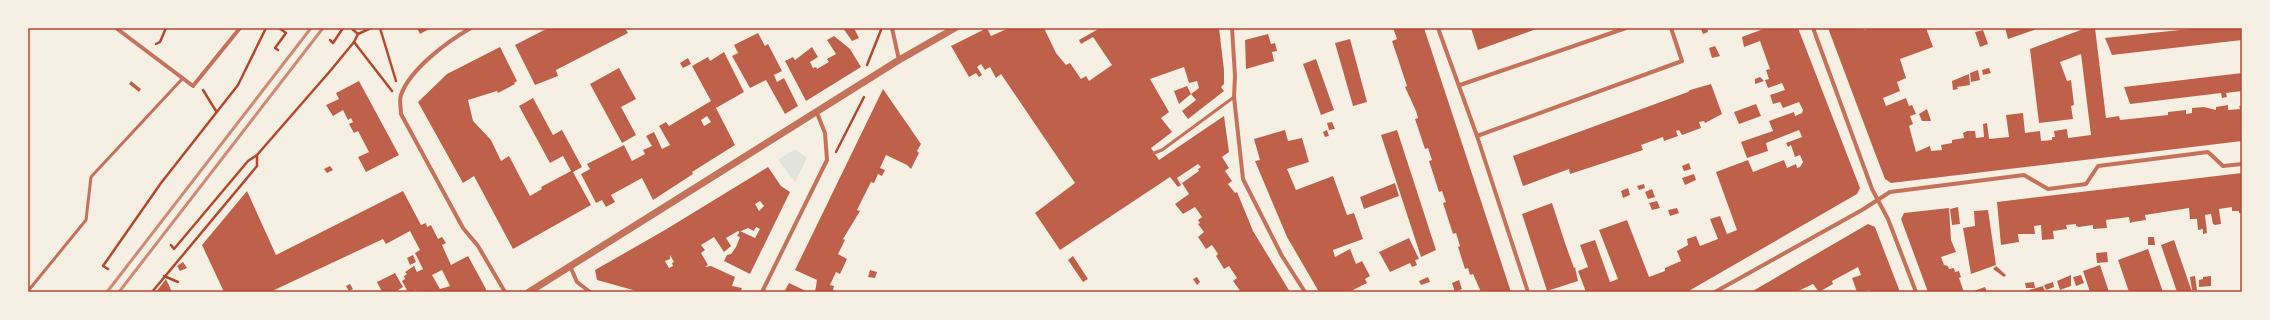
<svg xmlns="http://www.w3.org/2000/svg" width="2270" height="320" viewBox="0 0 2270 320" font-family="Lato,sans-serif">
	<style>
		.green { fill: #e2e4dc }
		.building { fill: #bf614a; fill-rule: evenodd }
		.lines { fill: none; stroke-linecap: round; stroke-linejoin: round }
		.path { stroke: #b5482f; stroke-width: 2.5 }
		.service { stroke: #c5725c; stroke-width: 3 }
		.minor { stroke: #c5725c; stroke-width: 4 }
		.tertiary { stroke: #c5725c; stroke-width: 7 }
		.rail { stroke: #cf8b77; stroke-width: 3 }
		.neatline { fill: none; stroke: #b5482f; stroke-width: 1.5 }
	</style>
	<rect width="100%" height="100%" fill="#f6efe4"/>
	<polygon class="green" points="795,149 807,158 795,182 778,160"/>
	<g class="building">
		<polygon points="417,28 431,28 420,34"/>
		<polygon points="548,28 625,28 628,33 556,70 558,76 535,85 515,45"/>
		<polygon points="843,28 854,28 859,38 852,41"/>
		<polygon points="987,28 991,36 1009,28 1044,28 1056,53 1066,65 1070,63 1081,79 1086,76 1089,81 1112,65 1093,37 1081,44 1079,40 1100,28 1219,28 1224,70 1224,84 1221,87 1224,91 1188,119 1182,111 1196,100 1191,94 1199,88 1197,81 1189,83 1184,67 1150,79 1169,112 1161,118 1172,132 1151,148 1159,160 1224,116 1229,152 1222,157 1229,168 1225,171 1232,181 1228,184 1235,193 1237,192 1253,231 1290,292 1241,292 1233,281 1237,278 1229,266 1224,269 1216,256 1218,254 1212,245 1206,249 1198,237 1204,232 1198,224 1200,223 1198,220 1202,217 1195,207 1183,214 1175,204 1189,194 1182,183 1199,171 1198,169 1201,167 1198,164 1177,178 1181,185 1178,187 1170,177 1060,250 1035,213 1075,183 1001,74 996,78 990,67 985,70 981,64 977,67 982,75 979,77 976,73 969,77 951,46"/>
		<polygon points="1393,28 1424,28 1511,292 1481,292 1473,274 1470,275 1468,268 1465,269 1458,247 1460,246 1456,233 1453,234 1443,203 1446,202 1444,197 1442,191 1439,192 1429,161 1432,160 1428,148 1425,149 1415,119 1418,118 1416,111 1405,87 1407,86 1392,41 1397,39"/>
		<polygon points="1471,28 1539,28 1478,50"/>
		<polygon points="1707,28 1708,32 1703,34 1701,29"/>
		<polygon points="1766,28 1798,28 1860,188 1857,194 1687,292 1586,292 1578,271 1588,267 1580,245 1595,240 1610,282 1618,279 1599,230 1627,220 1649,277 1665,271 1665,268 1681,261 1677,251 1688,245 1687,239 1696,236 1700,246 1718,239 1710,219 1720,216 1727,234 1737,230 1716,172 1748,160 1753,172 1784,160 1787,168 1796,164 1797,168 1800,167 1803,162 1800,155 1795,157 1791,145 1788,147 1786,143 1802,137 1799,130 1766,143 1768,151 1747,158 1741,142 1773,131 1769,121 1794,112 1795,116 1802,113 1803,110 1799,102 1783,108 1780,102 1773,104 1770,95 1785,90 1782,83 1768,88 1765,80 1769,79 1766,70 1770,69 1760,41 1744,47 1742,37"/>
		<polygon points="1828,28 1863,28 1864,30 1871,28 1926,28 1933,47 1900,59 1906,78 1897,82 1900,91 1883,98 1886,106 1906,98 1909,106 1912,105 1916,114 1910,116 1913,124 1909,126 1916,152 1930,146 1931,151 1942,150 1941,145 1952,143 1952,140 1964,138 1963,133 1967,131 1975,131 1976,138 1984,137 1983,124 1987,123 1989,139 2009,137 2006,115 2023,113 2025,133 2040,131 2041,141 2052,140 2052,137 2055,137 2054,131 2067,129 2068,138 2091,135 2081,54 2060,62 2067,81 2071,80 2074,105 2071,106 2073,119 2039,123 2030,49 2086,28 2095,28 2106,118 2119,116 2120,120 2168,115 2168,112 2186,110 2186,114 2192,113 2192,108 2204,107 2216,110 2216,107 2228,105 2228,110 2240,109 2239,106 2242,106 2242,141 1891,183 1885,179 1875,153"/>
		<polygon points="2005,28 2040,28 2008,39"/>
		<polygon points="2198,28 2242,28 2242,40 2112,55 2105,38"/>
		<polygon points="1983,30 1988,44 1980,47 1975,32"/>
		<polygon points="758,33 765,46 768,44 782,71 774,75 777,82 784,78 798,106 785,114 766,80 750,88 732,56 738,53 734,45"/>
		<polygon points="1268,34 1271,44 1275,43 1277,51 1272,52 1274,61 1246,69 1245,40"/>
		<polygon points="834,36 850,49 861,67 806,101 785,61 793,57 795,60 812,47 818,57 810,62 813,68 816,67 817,69 829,62 827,59 836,54 827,40"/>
		<polygon points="1350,39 1367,102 1353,106 1335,43"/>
		<polygon points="1715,46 1720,56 1712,58 1709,48"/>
		<polygon points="500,47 517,81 514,83 515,84 498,93 497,91 468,100 473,121 491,140 501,161 509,156 530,196 542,189 541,187 571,171 563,156 550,163 519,106 533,98 553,135 562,130 582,167 573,172 591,205 513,249 474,176 463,183 418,102 447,74"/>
		<path d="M 724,52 L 744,92 L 716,108 L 735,145 L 692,172 L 693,174 L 653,200 L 642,178 L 611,195 L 615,202 L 606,207 L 602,200 L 596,203 L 581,174 L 590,169 L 587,164 L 624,145 L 632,161 L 645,154 L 643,150 L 652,146 L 646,136 L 654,132 L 662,149 L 670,145 L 659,126 L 666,122 L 669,126 L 711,101 L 692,66 L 708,57 L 710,61 ZM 707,116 L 711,122 L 704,126 L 701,120 Z"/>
		<polygon points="688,58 691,64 683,68 680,63"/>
		<polygon points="1316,59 1334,110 1321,115 1303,64"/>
		<polygon points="619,68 636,99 621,107 636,135 622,143 590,84"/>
		<polygon points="1989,68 1991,73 1983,75 1982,70"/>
		<polygon points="1978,70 1980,80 1971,82 1970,73"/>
		<polygon points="2242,73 2242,91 2226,93 2227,97 2222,98 2221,93 2130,104 2124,87"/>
		<polygon points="1969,74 1970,85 1957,87 1958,89 1953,90 1952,81"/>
		<polygon points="1760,77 1764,81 1755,84 1755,79"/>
		<polygon points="131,81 141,89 139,92 129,84"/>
		<polygon points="359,81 399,155 366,172 358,157 369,152 358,131 354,133 349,124 353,122 351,118 348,120 343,110 333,116 326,105 339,99 336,93"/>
		<polygon points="1711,84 1722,114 1705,123 1704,121 1699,122 1701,128 1682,135 1679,130 1676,131 1678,136 1664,141 1663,137 1641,145 1643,150 1570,174 1569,169 1523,186 1513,156 1688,92 1690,90"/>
		<polygon points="1187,86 1191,94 1179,104 1174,91"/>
		<polygon points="883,89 921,144 917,151 919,153 911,169 907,165 886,155 880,168 885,170 882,176 878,174 874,183 871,182 857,210 860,211 843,239 845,240 838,254 847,259 840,274 836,272 830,285 834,286 833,290 837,292 815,292 817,280 795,270"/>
		<polygon points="1756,104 1761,116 1739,124 1734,112"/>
		<polygon points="1927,109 1931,121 1922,121 1919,114"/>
		<polygon points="1332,122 1335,129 1329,130 1327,123"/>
		<polygon points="1285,130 1288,141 1302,138 1309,162 1287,169 1296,190 1333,176 1347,215 1354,213 1363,239 1333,250 1335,257 1350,249 1356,264 1362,261 1370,276 1365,279 1367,283 1349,292 1319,292 1287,237 1255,161 1260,160 1254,139"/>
		<polygon points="1327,130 1329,136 1325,137 1323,132"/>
		<polygon points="1397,130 1436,250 1421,257 1381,135"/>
		<polygon points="1689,163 1691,169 1684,171 1682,166"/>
		<polygon points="330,166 333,170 327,173 324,169"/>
		<path d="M 768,167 L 781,186 L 790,192 L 750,274 L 724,261 L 727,255 L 731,254 L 736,247 L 740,237 L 737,236 L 740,231 L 755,238 L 760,229 L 756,227 L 754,231 L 748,228 L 739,232 L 738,231 L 726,238 L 731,246 L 724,252 L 714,237 L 701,245 L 705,250 L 701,253 L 708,265 L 705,267 L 711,266 L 735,277 L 732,286 L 742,288 L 740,292 L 640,292 L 597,280 L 595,270 L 665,230 ZM 760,201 L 764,206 L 759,211 L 755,204 ZM 670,255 L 674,262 L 672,263 L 673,266 L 669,268 L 665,261 L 670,259 Z"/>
		<polygon points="2242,173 2242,213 2239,213 2239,211 2232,211 2232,207 2219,209 2221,224 2215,225 2213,224 2211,214 2205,215 2207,233 2203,234 2203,229 2198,230 2197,219 2190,219 2189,208 2145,215 2146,220 2133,222 2130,223 2129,217 2106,220 2107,228 2093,229 2093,225 2079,227 2076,226 2076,224 2066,225 2067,229 2053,231 2054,239 2042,240 2041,225 2034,226 2035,234 2018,234 2019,242 2001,245 1997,202"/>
		<polygon points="1694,174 1696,180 1685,185 1682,178"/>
		<polygon points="1395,183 1399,196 1364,209 1360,197"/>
		<polygon points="1644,184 1645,188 1639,190 1637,186"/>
		<polygon points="1628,188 1630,195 1623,198 1621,191"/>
		<polygon points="1652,189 1655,197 1648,199 1645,192"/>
		<path d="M 247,191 L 276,255 L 403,191 L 421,225 L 426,223 L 427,227 L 431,225 L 438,239 L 442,237 L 446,243 L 442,245 L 451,265 L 468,256 L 486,289 L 485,292 L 417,292 L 416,290 L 408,292 L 402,281 L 405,279 L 404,276 L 407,274 L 405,272 L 414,266 L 417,272 L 423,269 L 415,253 L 420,250 L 410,231 L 386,244 L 383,239 L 270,292 L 224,292 L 202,245 ZM 442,270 L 450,286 L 440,289 L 432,275 Z"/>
		<polygon points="1657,201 1660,208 1652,210 1649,203"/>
		<polygon points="1552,203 1565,243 1574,268 1575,267 1578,281 1547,291 1522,214"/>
		<polygon points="1958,207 1960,224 1952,225 1950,209"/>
		<polygon points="1677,208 1679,213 1670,216 1668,210"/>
		<polygon points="1949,208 1951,240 1956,252 1941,257 1944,265 1948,266 1949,269 1954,268 1955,272 1959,271 1961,277 1959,278 1964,292 1928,292 1901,219 1904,213"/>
		<polygon points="1988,210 1996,265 1971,274 1963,228 1975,226 1974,211"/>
		<polygon points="1868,224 1875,227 1900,292 1871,292 1870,290 1857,292 1852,278 1861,275 1858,267 1832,281 1833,284 1819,292 1813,284 1796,292 1751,292"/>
		<polygon points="2148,237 2154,237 2155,245 2148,245"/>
		<polygon points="1409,238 1419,259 1415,260 1417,265 1412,267 1410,263 1390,272 1379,252"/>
		<polygon points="2174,240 2192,292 2177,292 2161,245"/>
		<polygon points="2148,249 2163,292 2129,292 2118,260"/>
		<polygon points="2107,252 2108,262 2097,263 2096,253"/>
		<polygon points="413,255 416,262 410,265 407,258"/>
		<polygon points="1073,256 1088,279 1083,282 1068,260"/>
		<polygon points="183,262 187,268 180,271 177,266"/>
		<polygon points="2100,265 2109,292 2090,292 2083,271"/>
		<polygon points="1996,266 2006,275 2004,277 1993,269"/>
		<polygon points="870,270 877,272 875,278 868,277"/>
		<polygon points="395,273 403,287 395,292 382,292 377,282"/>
		<polygon points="2071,275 2071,286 2060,290 2057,281"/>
		<polygon points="2081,275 2084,283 2076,286 2073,277"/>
		<polygon points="2195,276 2197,290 2192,290 2190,277"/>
		<polygon points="2211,276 2211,286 2199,287 2199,280 2203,279 2203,277"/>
		<polygon points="1197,277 1200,282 1197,285 1193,279"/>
		<polygon points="1428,277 1430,282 1421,285 1419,281"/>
		<polygon points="166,279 172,292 156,292"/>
		<polygon points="1459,280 1462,289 1455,292 1452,283"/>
		<polygon points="2034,282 2035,288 2026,288 2025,283"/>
		<polygon points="2053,282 2054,287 2046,290 2044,285"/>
		<polygon points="789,283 808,292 784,292"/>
		<polygon points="350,284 353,289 349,291 346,286"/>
		<polygon points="2043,286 2045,292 2030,292 2029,290"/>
		<polygon points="1985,287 1987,292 1971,292"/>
	</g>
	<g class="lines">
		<g class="path">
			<polyline points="351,28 358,34"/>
			<polyline points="380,28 396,81"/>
			<polyline points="330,40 333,43 343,28"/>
			<polyline points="354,42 392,91"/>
			<polyline points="156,44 160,42 166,28"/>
			<polyline points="278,50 275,48 286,33 279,28"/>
			<polyline points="867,65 881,30"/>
			<polyline points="203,90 216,111"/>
			<polyline points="836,152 864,97"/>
			<polyline points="171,245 174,249 248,161 257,155 331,70 354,42 358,34 371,28"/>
			<polyline points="108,269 103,266 161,183 238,85 266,28"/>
			<polyline points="164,276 178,282"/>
			<polyline points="152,292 257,166 257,155"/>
		</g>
		<g class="service">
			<polyline points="1154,153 1162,150 1234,97"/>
			<polyline points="28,291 86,220 91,177 183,78"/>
		</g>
		<g class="minor">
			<polyline points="116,28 193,86 240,28"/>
			<path d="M 471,28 C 448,41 410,69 401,95 C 399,100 401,108 401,114 L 463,228 L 478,246 L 505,292"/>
			<polyline points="892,28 899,60"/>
			<polyline points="1232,28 1235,76 1234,97 1243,179 1282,256 1305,292"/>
			<polyline points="1438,28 1477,136 1528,292"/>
			<polyline points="1813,28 1872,189 1888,219 1916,292"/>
			<polyline points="1460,85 1626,28"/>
			<polyline points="1477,136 1682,61 1671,28"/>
			<polyline points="570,266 577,282 590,292"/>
			<polyline points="762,292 827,160 825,133 817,113"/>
			<polyline points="1715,292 1862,210 1890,192 2024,175 2048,189 2086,184 2098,166 2208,152 2223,166 2242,164"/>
		</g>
		<polyline class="tertiary" points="529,292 899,60 955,28"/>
		<g class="rail">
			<polyline points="107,292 311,28"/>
			<polyline points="119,292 323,28"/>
		</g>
	</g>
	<rect width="2270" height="320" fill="none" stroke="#f6efe4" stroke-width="58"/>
	<rect x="29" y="29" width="2212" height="262" class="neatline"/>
</svg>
